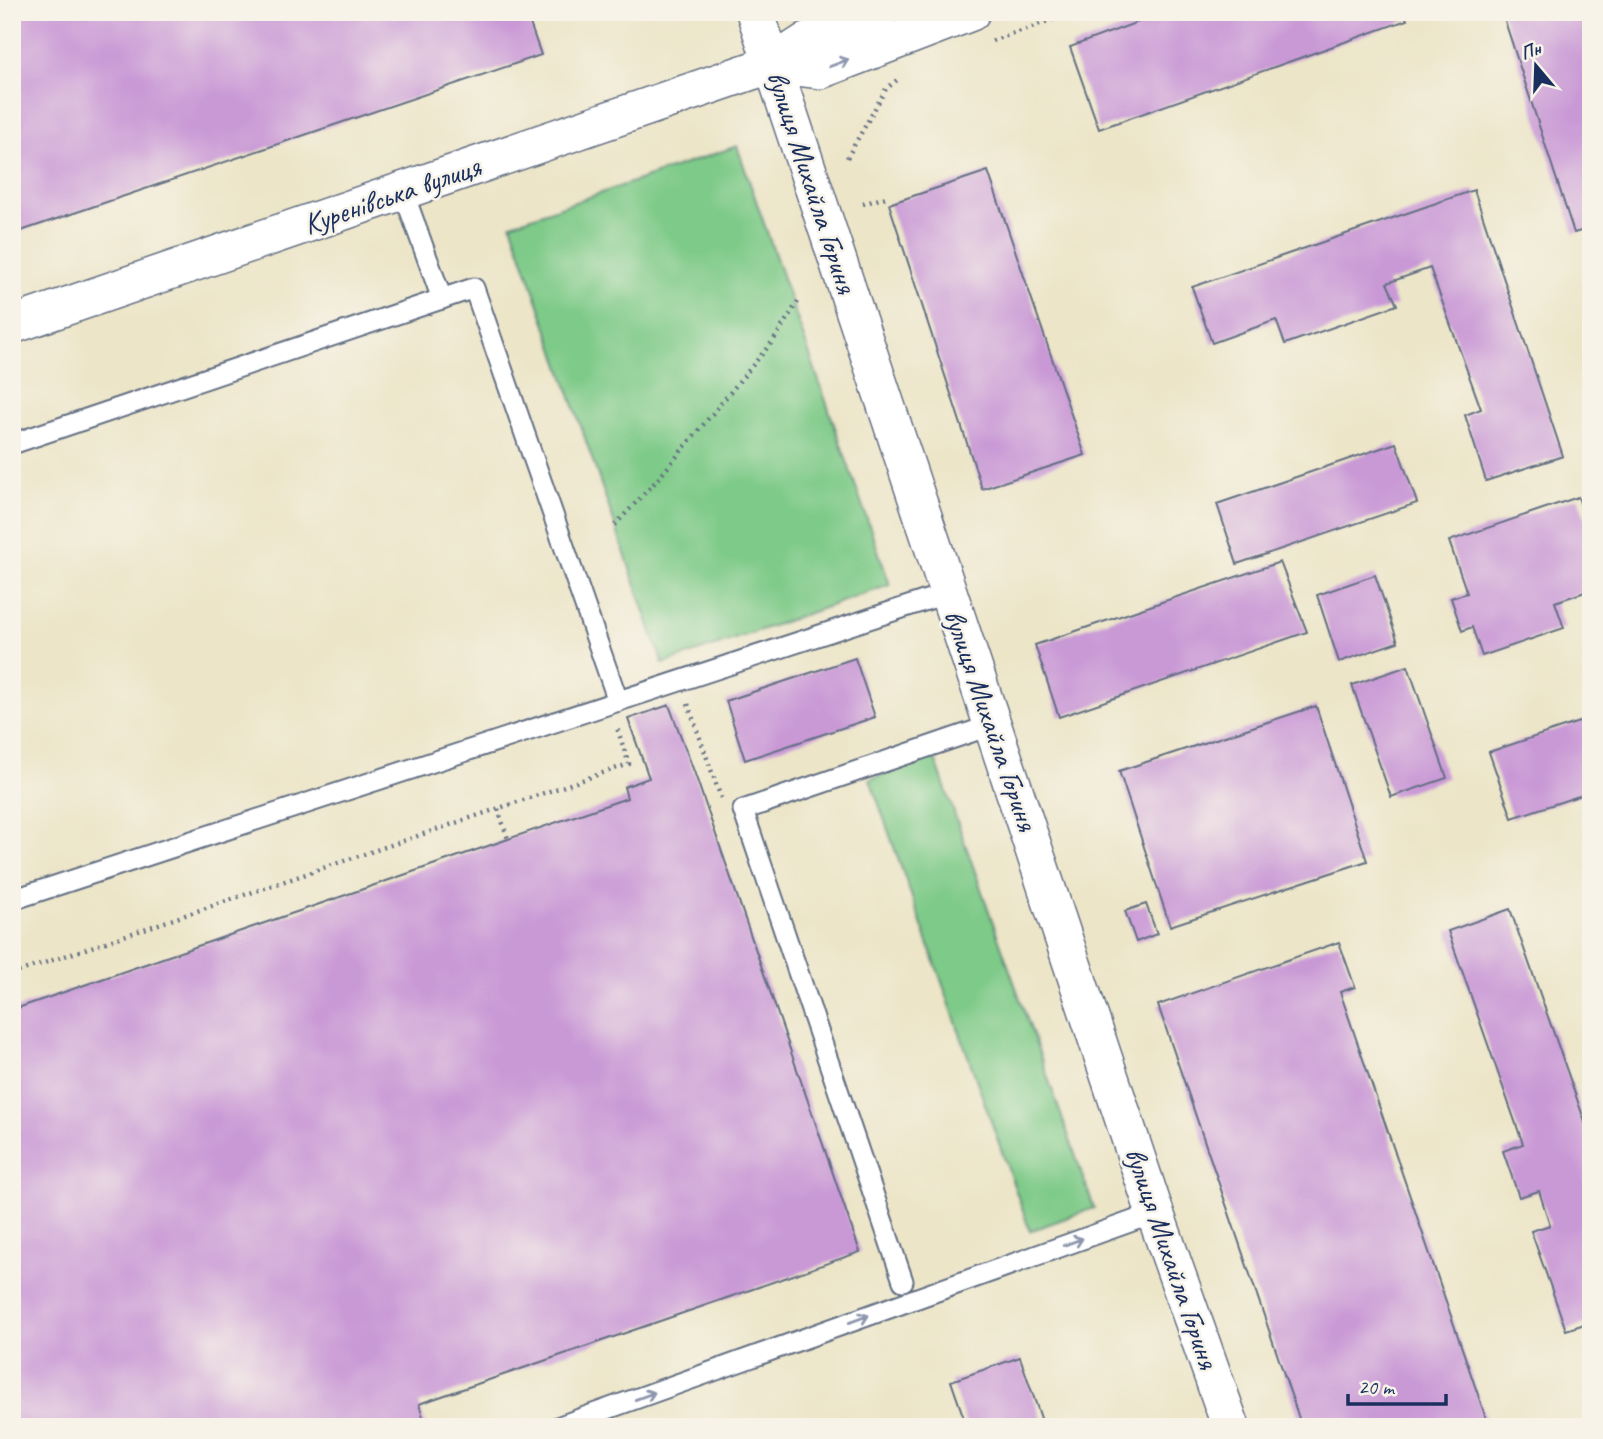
<svg xmlns="http://www.w3.org/2000/svg" width="1603" height="1439" viewBox="0 0 1603 1439" font-family="Caveat,sans-serif">
	<style>
		.green { fill: #7eca88; stroke: #4c7c73; stroke-width: 2 }
		.building { fill: #c999d6 }
		.lines { fill: none; stroke-linecap: round; stroke-linejoin: round }
		.lane-casing { stroke: #646f83; stroke-width: 23 }
		.street-casing { stroke: #646f83; stroke-width: 40 }
		.path { stroke: #646f83; stroke-width: 4.5; stroke-dasharray: 2 5; stroke-linecap: butt }
		.lane { stroke: #fff; stroke-width: 19 }
		.street { stroke: #fff; stroke-width: 37 }
		.oneway { stroke: #8d97ae }
		.labels { text-anchor: middle; stroke-width: 5; stroke-linejoin: round; paint-order: stroke }
		.street-label { font-size: 30px; fill: #1b2f5e; stroke: #f7f3e8 }
	</style>
	<rect width="100%" height="100%" fill="#f7f3e8"/>
	<filter id="ink" filterUnits="userSpaceOnUse"><feTurbulence type="fractalNoise" baseFrequency=".0143" numOctaves="2"/><feDisplacementMap in="SourceGraphic" scale="14" xChannelSelector="R" yChannelSelector="G"/><feConvolveMatrix kernelMatrix="1 2 1 2 8 2 1 2 1" color-interpolation-filters="sRGB"/></filter>
	<filter id="wash" filterUnits="userSpaceOnUse"><feTurbulence type="fractalNoise" baseFrequency=".00686" numOctaves="4" result="noise"/><feDisplacementMap in="SourceGraphic" scale="28" xChannelSelector="R" yChannelSelector="G"/><feGaussianBlur stdDeviation="1.57" result="paint"/><feColorMatrix in="noise" values="0 0 0 0 0 0 0 0 0 0 0 0 0 0 0 0 0 1.4 0 .05"/><feComposite in="paint" operator="in"/></filter>
	<g filter="url(#wash)">
		<rect width="100%" height="100%" fill="#ece5c8"/>
		<g class="green">
			<polygon points="737,146 890,585 663,664 511,224"/>
			<polygon points="934,756 1094,1208 1030,1231 870,779"/>
		</g>
		<g id="blocks">
			<g class="building">
				<polygon points="12,12 526,12 541,55 12,234"/>
				<polygon points="1165,12 1404,12 1407,20 1099,129 1070,47"/>
				<polygon points="1502,12 1585,12 1591,30 1591,228 1574,233"/>
				<polygon points="988,171 1085,455 982,489 889,204"/>
				<polygon points="1474,190 1563,456 1486,481 1465,415 1481,409 1430,268 1387,283 1397,305 1285,344 1276,320 1212,343 1192,287"/>
				<polygon points="1396,443 1417,503 1237,564 1217,504"/>
				<polygon points="1578,497 1591,533 1591,590 1555,602 1564,628 1482,656 1472,627 1462,631 1451,598 1467,593 1449,541"/>
				<polygon points="1280,562 1307,632 1059,717 1035,645"/>
				<polygon points="1375,575 1398,642 1339,662 1317,595"/>
				<polygon points="855,658 875,717 745,760 726,701"/>
				<polygon points="1408,666 1447,778 1391,797 1352,685"/>
				<polygon points="669,705 695,774 860,1252 419,1404 426,1427 12,1427 12,1010 627,798 624,787 649,778 628,719"/>
				<polygon points="1316,706 1367,861 1170,926 1119,771"/>
				<polygon points="1591,718 1591,792 1512,818 1489,752"/>
				<polygon points="1146,904 1157,934 1136,942 1125,911"/>
				<polygon points="1510,909 1591,1139 1591,1322 1566,1330 1531,1231 1550,1225 1539,1191 1519,1197 1503,1151 1523,1144 1448,931"/>
				<polygon points="1339,942 1355,987 1340,992 1489,1427 1302,1427 1158,1005"/>
				<polygon points="1020,1357 1044,1427 967,1427 951,1381"/>
			</g>
		</g>
	</g>
	<g filter="url(#ink)">
		<use href="#blocks" fill-opacity="0" stroke="#646f83" stroke-width="2"/>
		<g class="lines">
			<g class="lane-casing">
				<g id="lane">
					<polyline points="403,191 442,299"/>
					<polyline points="12,444 474,288 618,701"/>
					<polyline points="12,900 948,593"/>
					<polyline points="903,1281 743,810 992,725"/>
					<polyline points="557,1427 1155,1213"/>
				</g>
			</g>
			<g class="street-casing">
				<g id="street">
					<polyline points="755,12 1155,1213 1231,1427"/>
					<polyline points="772,64 820,70 971,12"/>
					<polyline points="12,325 772,64 809,40 878,12"/>
				</g>
			</g>
			<g class="path">
				<polyline points="992,41 1057,18 1064,12"/>
				<polyline points="847,158 886,89 897,80"/>
				<polyline points="863,204 886,197"/>
				<polyline points="615,525 658,479 773,341 799,300"/>
				<polyline points="688,704 721,798"/>
				<polyline points="498,809 508,839"/>
				<polyline points="12,974 629,764 617,728"/>
			</g>
			<use href="#lane" class="lane"/>
			<use href="#street" class="street"/>
		</g>
		<defs><path id="oneway-shaft" d="M-6 0H5M1.5-3L5.5 0L1.5 3" fill="none" stroke-width="1.6" stroke-linecap="round" stroke-linejoin="round" transform="scale(1.75)"/></defs>
		<g class="oneway">
			<use href="#oneway-shaft" transform="translate(839 63) rotate(-21)"/>
			<use href="#oneway-shaft" transform="translate(1073 1242) rotate(-20)"/>
			<use href="#oneway-shaft" transform="translate(859 1319) rotate(-20)"/>
			<use href="#oneway-shaft" transform="translate(645 1396) rotate(-20)"/>
		</g>
	</g>
	<g class="labels">
		<g class="street-label">
			<text transform="translate(812 182) rotate(72)" y="10">вулиця Михайла Гориня</text>
			<text transform="translate(392 195) rotate(-19)" y="10">Куренівська вулиця</text>
			<text transform="translate(991 720) rotate(71)" y="10">вулиця Михайла Гориня</text>
			<text transform="translate(1172 1258) rotate(71)" y="10">вулиця Михайла Гориня</text>
		</g>
	</g>
	<rect width="1603" height="1439" fill="none" stroke="#f7f3e8" stroke-width="42"/>
	<g transform="translate(1536 66) rotate(341)" stroke="#f7f3e8" stroke-width="5" paint-order="stroke">
	<path d="M0-5L12 26L0 18L-12 26Z" fill="#1b2f5e"/>
	<text y="-10" font-size="19" font-weight="bold" text-anchor="middle" fill="#1b2f5e">Пн</text>
	</g>
	<path d="M1348 1394v10h98v-10" fill="none" stroke="#1b2f5e" stroke-width="3.5"/>
	<text x="1358" y="1394" font-size="21" fill="#1b2f5e" stroke="#f7f3e8" stroke-width="5" paint-order="stroke">20 m</text>
</svg>
